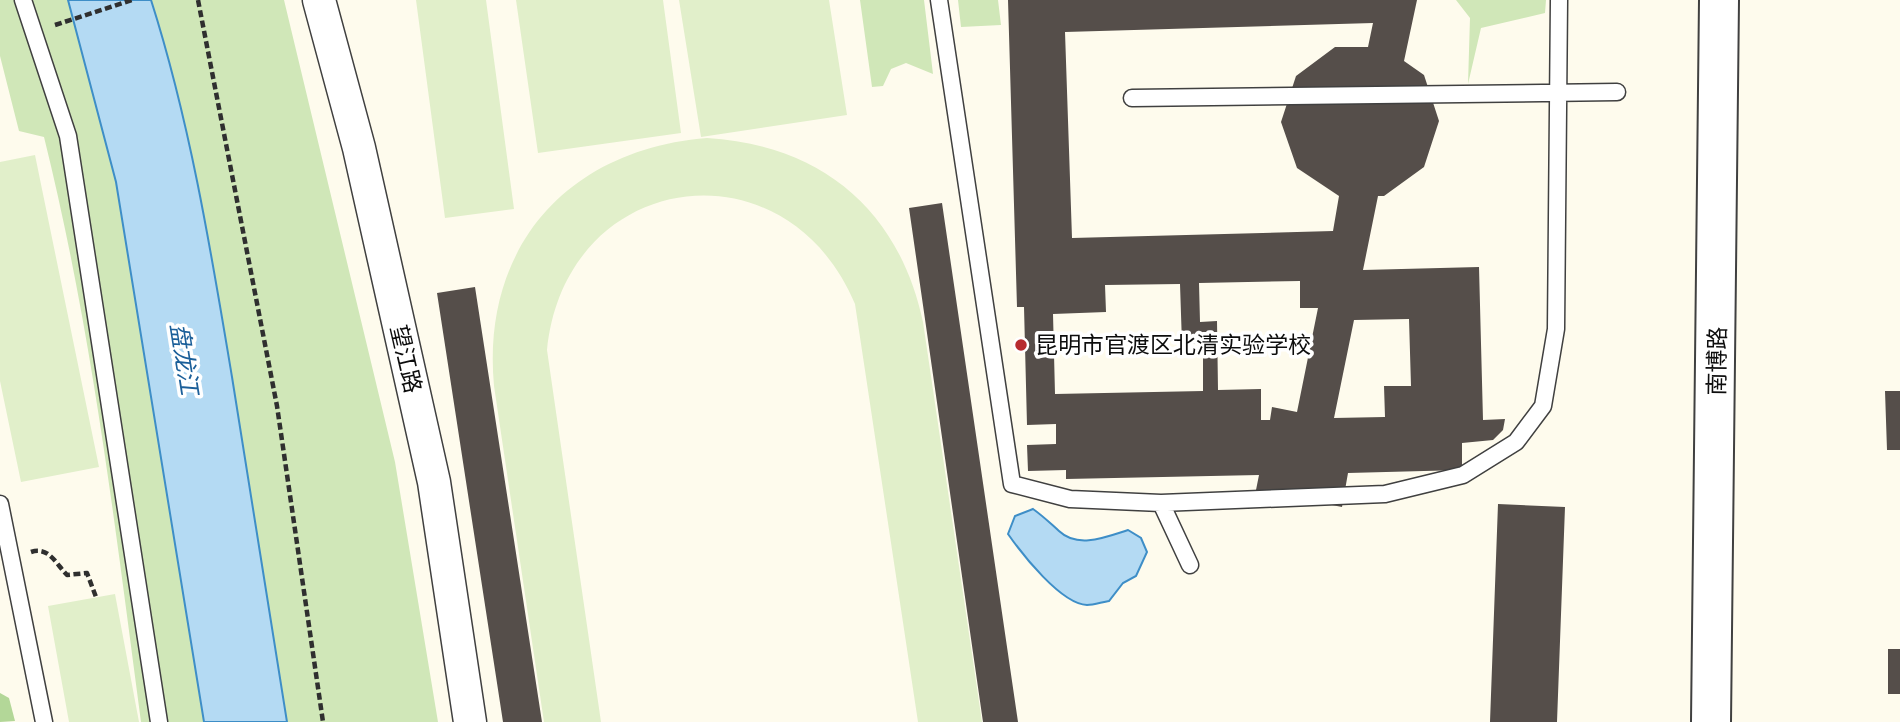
<svg xmlns="http://www.w3.org/2000/svg" width="1900" height="722" viewBox="0 0 1900 722" font-family="'Playfair Display','Noto Sans SC',serif">
  <rect width="100%" height="100%" fill="#fefbed"/>
  <path fill="#d0e7b8" d="M0 0H284L395 462 438 722H141C115 526 92 330 44 137L19 131 0 56Z
    M860 0H924L933 74 906 63 891 69 883 86 872 87Z
    M958 0H998L1001 25 961 27Z
    M1456 0H1546L1545 13 1481 28 1468 84 1470 18Z"/>
  <path fill="#b3d798" d="M0 693 9 698 15 721 0 722Z"/>
  <path fill="#e1efca" d="M416 0H486L514 209 445 218Z
    M516 0H663L681 133 538 153Z
    M679 0H829L847 115 701 137Z
    M707 138C822 145 899 210 923 322L982 722H918L855 304C785 138 565 170 547 350L601 722H544L494 386C481 246 569 149 707 138Z
    M35 155 99 467 21 482 0 381V162Z
    M115 594 139 722H69L48 606Z"/>
  <path fill="#b4daf3" stroke="#3e8ec7" stroke-width="2" d="M68 0H151C190 122 211 251 232 377 250 492 269 607 287 722H204L116 182Z
    M1033 509C1043 516 1050 523 1059 531 1078 549 1106 537 1128 530L1141 538 1147 552 1136 576 1123 583 1109 601C1102 602 1094 605 1087 605 1061 604 1022 554 1008 534L1015 516Z"/>
  <path fill="#554e4a" fill-rule="evenodd" d="M1008 0H1417L1404 61 1424 75 1439 121 1424 167 1384 196H1378L1363 270 1479 267 1483 420 1505 419 1503 430 1493 440 1462 443V470L1348 473 1342 507 1256 490 1259 475 1066 479V470L1028 471 1027 445 1056 444V424L1027 425 1024 307H1017ZM1373 23 1368 47H1335L1296 76 1281 122 1297 168 1339 196 1333 231 1072 238 1065 32ZM1300 281V308H1318L1297 412 1272 407 1270 420H1261V389L1218 390 1217 321 1200 322 1199 283ZM1180 284 1182 344H1203V391L1055 394 1053 314 1106 312 1105 285ZM1409 319 1411 386H1384L1385 417 1334 418 1354 320Z
    M942 203 1018 722H983L909 208Z
    M475 287 542 722H503L437 293Z
    M1885 391H1900V450H1887Z
    M1498 504 1565 507 1557 722H1490Z
    M1888 649H1900V694H1888Z"/>
  <g fill="none" stroke-linecap="round" stroke-linejoin="round">
    <defs>
      <path id="service" d="M23 0 68 136 159 722
        M939 0 1012 484 1070 499 1161 503 1190 565
        M1132 98 1617 92
        M1161 503 1385 494 1463 475 1516 442 1543 406 1556 329 1559 0
        M0 504 44 722"/>
      <path id="minor" d="M319 0 359 148 434 482 470 722"/>
      <path id="tertiary" d="M1711 722 1719 0"/>
    </defs>
    <use href="#service" stroke="#404040" stroke-width="19"/>
    <use href="#minor" stroke="#404040" stroke-width="35"/>
    <use href="#tertiary" stroke="#404040" stroke-width="42"/>
    <path stroke="#2f2f2f" stroke-width="4.5" stroke-dasharray="7 3.5" stroke-linecap="butt" d="M198 0 277 406 323 722
      M55 25 132 0
      M31 552C49 546 56 564 67 575L87 573 96 597"/>
    <use href="#service" stroke="#fff" stroke-width="16"/>
    <use href="#minor" stroke="#fff" stroke-width="32"/>
    <use href="#tertiary" stroke="#fff" stroke-width="38"/>
  </g>
  <circle fill="#b72b2e" stroke="#fff" stroke-width="2.5" cx="1021" cy="345" r="7"/>
  <g text-anchor="middle" stroke-width="7" stroke-linejoin="round" paint-order="stroke">
    <g font-size="23" fill="#0d0d0d" stroke="#fff" text-anchor="start">
      <text x="1035" y="353">昆明市官渡区北清实验学校</text>
    </g>
    <g font-size="23" fill="#0d0d0d" stroke="#fff">
      <text transform="translate(406 359) rotate(77)" y="8">望江路</text>
      <text transform="translate(1717 361) rotate(-89)" y="8">南博路</text>
    </g>
    <g font-size="24" font-style="italic" fill="#1b5f99" stroke="#fff">
      <text transform="translate(184 359) rotate(81)" y="8">盘龙江</text>
    </g>
  </g>
</svg>
